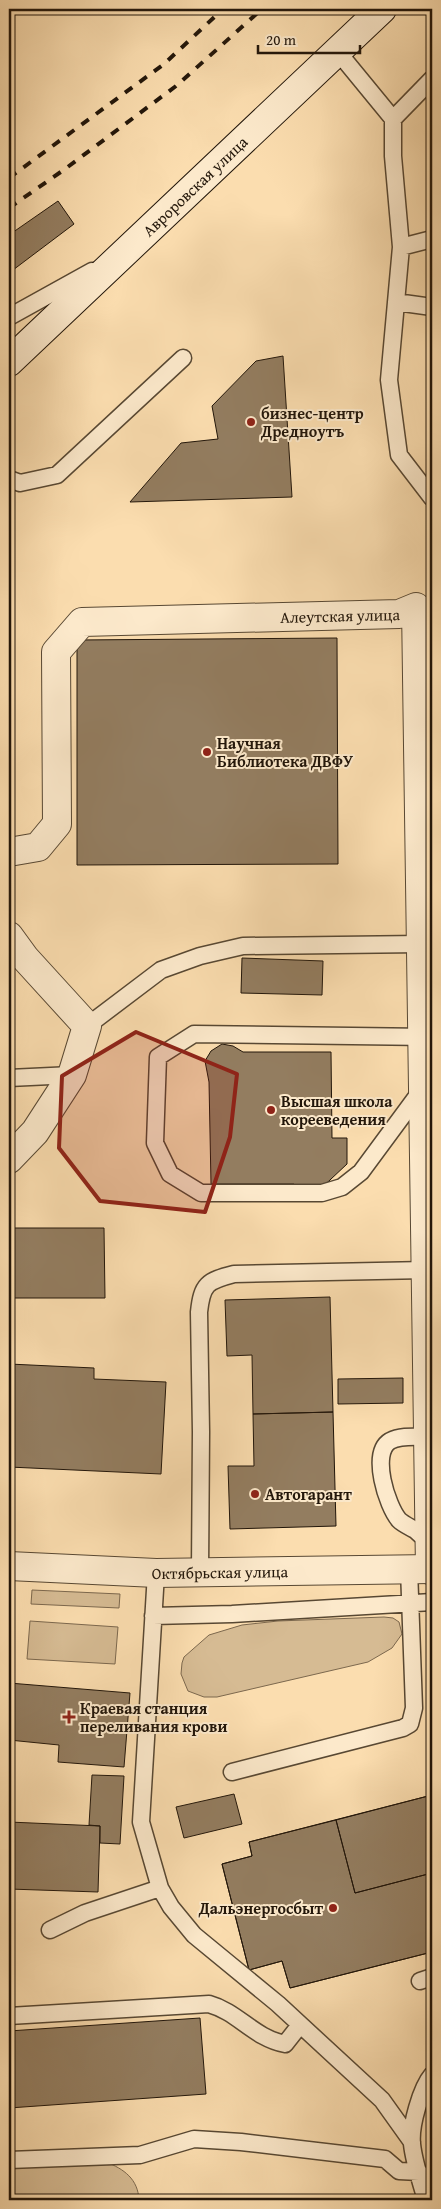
<svg xmlns="http://www.w3.org/2000/svg" width="441" height="2209" viewBox="0 0 441 2209" font-family="'Gentium Book Plus',serif">
  <rect width="100%" height="100%" fill="#fbddaf"/>
  <filter id="stains"><feTurbulence type="fractalNoise" baseFrequency=".004" numOctaves="4"/><feColorMatrix values="0 0 0 0 .2 0 0 0 0 .09 0 0 0 0 .02 0 0 0 .5 -.17"/></filter>
  <radialGradient id="worn" r=".72"><stop offset=".6" stop-color="#630" stop-opacity="0"/><stop offset="1" stop-color="#630" stop-opacity=".3"/></radialGradient>
  <path fill="#d6bb93" stroke="#7c684e" d="M32 1590 120 1594 119 1608 31 1604Z
    M384 1617 393 1618 399 1622 402 1634 392 1648 368 1662 217 1697H204L188 1691 181 1674 182 1663 184 1657 209 1635 242 1625 278 1621Z
    M30 1621 118 1627 115 1664 27 1659Z
    M9 2161 106 2162C124 2169 138 2179 139 2200H9Z"/>
  <path fill="#937d60" stroke="#22160a" d="M58 201 74 224 9 273V235Z
    M283 356 292 497 130 502 181 443 218 439 212 406 256 361Z
    M337 638 338 864 77 865V640Z
    M242 958 323 961 322 995 241 993Z
    M222 1044 233 1046 243 1052H331L332 1138H347V1164L314 1195 295 1196 294 1184H211L209 1082 205 1061 211 1051Z
    M12 1228H104L105 1298H12Z
    M330 1297 333 1412 253 1414 252 1355 227 1356 225 1300Z
    M9 1364 94 1368V1379L166 1382 161 1474 9 1467Z
    M403 1378V1403L338 1404V1379Z
    M333 1412 336 1526 230 1529 228 1466H254L253 1414Z
    M9 1683 130 1693 124 1767 58 1762 59 1745 9 1740Z
    M92 1775 124 1776 120 1844 100 1843V1826L89 1825Z
    M234 1794 242 1824 184 1838 176 1807Z
    M432 1795V1952L290 1988 282 1961 249 1970 222 1864 252 1856 249 1842Z
    M432 1795V1873L355 1893 336 1820Z
    M336 1820 355 1893 432 1873V1952L290 1988 282 1961 249 1970 222 1864 252 1856 249 1842Z
    M9 1822 100 1826 98 1892 9 1889Z
    M200 2018 206 2094 9 2108V2031Z"/>
  <g fill="none" stroke-linecap="round" stroke-linejoin="round">
    <defs>
      <path id="lane" d="M338 52 393 119
        M432 79 393 119V156L401 247 389 380 399 455 432 498
        M401 247 432 239
        M396 302 432 307
        M9 317 92 271
        M9 479 20 483 57 475 183 358
        M87 1026 161 970 200 956 243 946 421 944
        M9 1078 72 1075
        M423 1088 361 1172 342 1187 322 1193H201L170 1174 155 1143 158 1057 194 1034 430 1037
        M428 1437C416 1437 401 1435 390 1441 370 1453 387 1506 399 1520 403 1524 410 1527 415 1530 420 1534 425 1539 430 1543
        M200 1572 201 1432 199 1312C202 1284 207 1281 234 1274L426 1270
        M156 1573 141 1822 160 1888 171 1907 194 1935 278 2004 382 2100 412 2142
        M153 1616 232 1614 432 1602
        M232 1772 403 1728 410 1724 414 1708 409 1569
        M50 1930 85 1913 160 1888
        M420 1981 432 1977
        M9 2016 209 2004C238 2012 254 2038 285 2044L300 2025
        M9 2160 140 2155 194 2139 241 2142 385 2159 399 2171 419 2172
        M426 2200C421 2182 414 2163 412 2144 410 2126 421 2088 432 2075"/>
      <g id="street">
        <path id="s1" d="M9 852 38 847 57 824 56 652 82 622 399 614 416 607 430 1570"/>
        <path d="M9 936 25 958 87 1026 72 1075 35 1132 9 1159"/>
        <path id="s2" d="M9 1566 156 1573 432 1569"/>
      </g>
      <g id="secondary">
        <path id="s3" d="M9 362 382 9"/>
      </g>
    </defs>
    <use href="#lane" stroke="#584833" stroke-width="19"/>
    <use href="#street" stroke="#584833" stroke-width="30"/>
    <use href="#secondary" stroke="#22160a" stroke-width="30"/>
    <use href="#lane" stroke="#fce9cb" stroke-width="16"/>
    <use href="#street" stroke="#fce9cb" stroke-width="28"/>
    <use href="#secondary" stroke="#fce9cb" stroke-width="28"/>
    <path stroke="#22160a" stroke-width="4" stroke-dasharray="9 9" stroke-linecap="butt" d="M9 178 164 64 223 9
      M9 208 65 169 176 86 262 9"/>
  </g>
  <path fill="#8f2418" fill-opacity="0.2" stroke="#8f2418" stroke-width="4" stroke-linejoin="round" d="M136 1032 237 1074 230 1137 205 1212 100 1201 59 1148 62 1076Z"/>
  <g fill="#8f2418" stroke="#fce9cb" stroke-width="2">
    <circle cx="251" cy="422" r="5"/>
    <circle cx="207" cy="752" r="5"/>
    <circle cx="271" cy="1110" r="5"/>
    <circle cx="255" cy="1494" r="5"/>
    <path d="M66.5 1709.5h5v5h5v5h-5v5h-5v-5h-5v-5h5z"/>
    <circle cx="333" cy="1908" r="5"/>
  </g>
  <g text-anchor="middle" stroke-width="4" stroke-linejoin="round" paint-order="stroke">
    <g font-size="16" fill="#22160a" stroke="#fce9cb">
      <text dy="6" stroke="none"><textPath href="#s3" startOffset="256">Авроровская улица</textPath></text>
      <text dy="6" stroke="none"><textPath href="#s1" startOffset="529">Алеутская улица</textPath></text>
      <text dy="6" stroke="none"><textPath href="#s2" startOffset="211">Октябрьская улица</textPath></text>
    </g>
    <g font-size="16" font-weight="bold" fill="#22160a" stroke="#fce9cb" text-anchor="start">
      <text x="261" y="419">бизнес-центр<tspan x="261" dy="18">Дредноутъ</tspan></text>
      <text x="217" y="749">Научная<tspan x="217" dy="18">Библиотека ДВФУ</tspan></text>
      <text x="281" y="1107">Высшая школа<tspan x="281" dy="18">корееведения</tspan></text>
      <text x="265" y="1500">Автогарант</text>
      <text x="80" y="1714">Краевая станция<tspan x="80" dy="18">переливания крови</tspan></text>
      <text x="323" y="1914" text-anchor="end">Дальэнергосбыт</text>
    </g>
  </g>
  <rect width="441" height="2209" fill="none" stroke="#fbddaf" stroke-width="30"/>
  <rect x="10" y="10" width="421" height="2189" fill="none" stroke="#22160a" stroke-width="2.5"/>
  <rect x="15" y="15" width="411" height="2179" fill="none" stroke="#22160a"/>
  <path d="M258 45v8h102v-8" fill="none" stroke="#22160a" stroke-width="2.5"/>
  <text x="266" y="45" font-size="15" fill="#22160a" stroke="#fce9cb" stroke-width="4" paint-order="stroke">20 m</text>
  <rect width="100%" height="100%" filter="url(#stains)"/>
  <rect width="100%" height="100%" fill="url(#worn)"/>
</svg>
